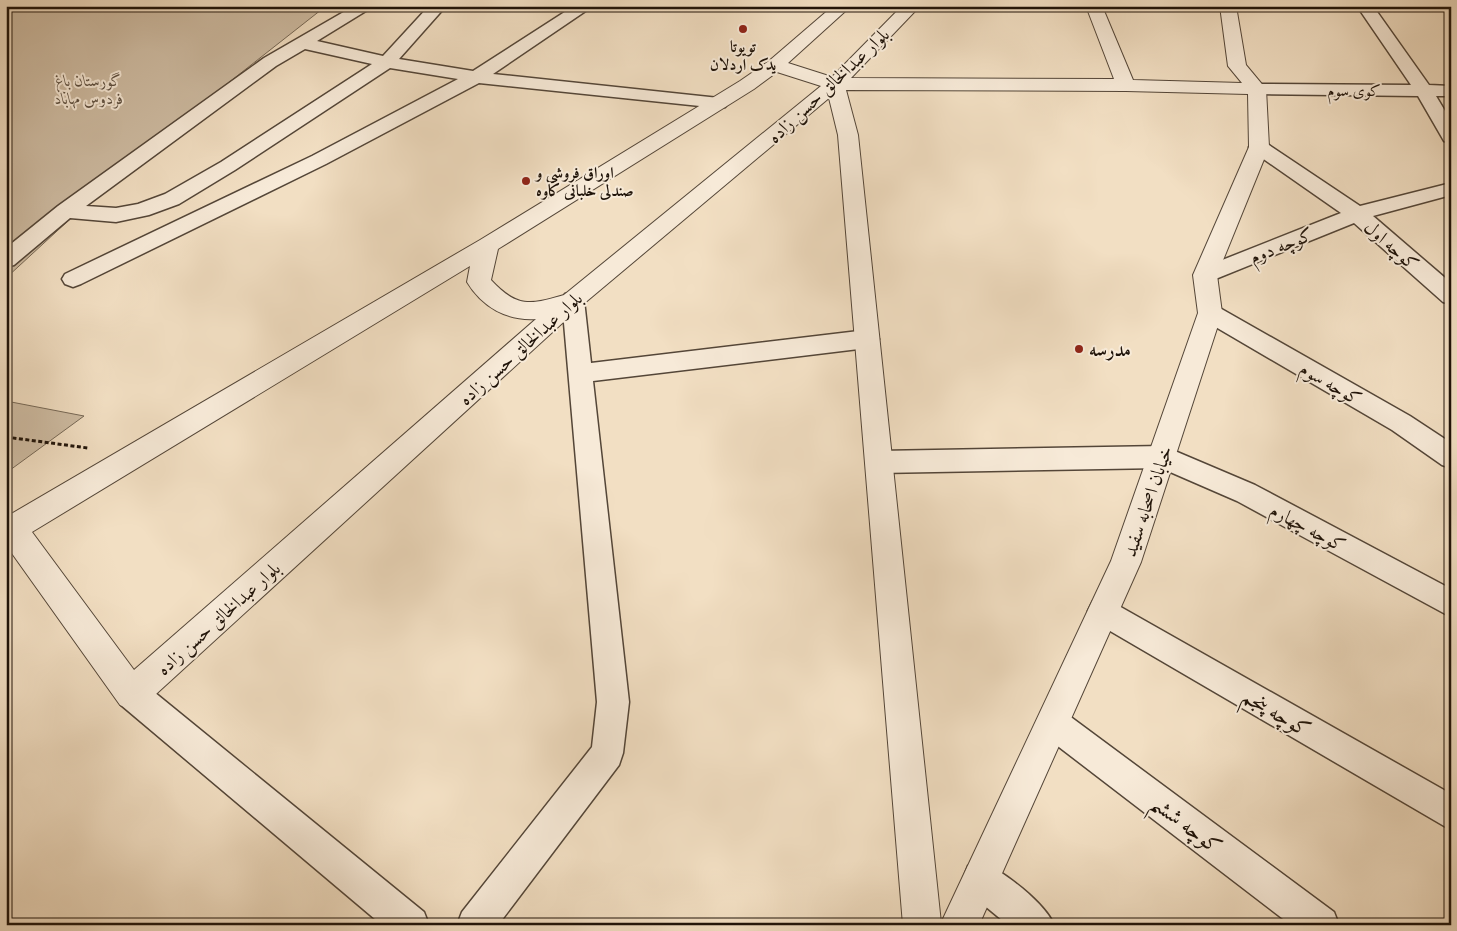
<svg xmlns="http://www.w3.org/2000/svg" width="1457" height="931" viewBox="0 0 1457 931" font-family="'Sorts Mill Goudy',Amiri,serif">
  <rect width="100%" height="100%" fill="#f2dfc3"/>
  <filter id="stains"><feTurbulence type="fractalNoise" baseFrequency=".004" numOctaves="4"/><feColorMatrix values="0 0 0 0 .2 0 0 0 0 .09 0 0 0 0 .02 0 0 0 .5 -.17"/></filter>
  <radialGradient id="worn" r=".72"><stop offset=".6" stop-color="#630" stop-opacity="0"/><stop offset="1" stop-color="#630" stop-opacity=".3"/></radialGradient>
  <path fill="#cebca3" stroke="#766856" d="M6 6H326L157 139 6 278Z
    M6 401 84 416 6 473Z"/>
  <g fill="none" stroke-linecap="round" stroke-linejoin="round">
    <defs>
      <path id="minor" d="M354 6H374L317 41 383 56 429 6H446L399 59 473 71 574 6H593L493 74 719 98 725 99 728 103 725 107 719 108 479 83 326 164 81 284 73 287 65 284 62 279 65 274 312 156 458 79 390 68 235 170 179 204 149 215 116 222 70 218 14 265 6 267V248L58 206 264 58ZM305 49 372 64 221 162 165 194 138 204 116 208 86 206 276 66Z
        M1357 6H1373L1429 85 1451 86V96H1436L1451 121V143L1444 141 1418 96 1257 94 1251 93 1248 89 1251 85 1257 84 1411 85Z
        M1259 141 1266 143 1360 206 1451 183V195L1373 216 1451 283V304L1443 302 1354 223 1213 280 1205 283 1197 280 1194 275 1197 270 1341 213 1252 151 1249 147 1252 143Z
        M573 292 581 294 584 300 591 363 867 330 875 333 879 339 875 345 867 348 593 381 629 702 623 753 619 765 498 925H457L462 912 592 747 597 702 562 300 565 294Z
        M1210 305 1218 307 1410 416 1451 443V468L1442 465 1392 430 1202 319 1199 313 1202 307Z
        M1163 446 1255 485 1451 589V617L1237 501 1161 468 879 473 870 470 866 462 870 454 879 451Z
        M1103 597 1451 794V830L1093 621 1088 611 1093 601Z
        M132 678 143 683 424 912 429 925H382L121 705 116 694 121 683Z
        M1053 707 1064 712 1334 912 1339 925H1291L1042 734 1037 723 1042 712Z
        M981 861C1003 871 1045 903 1054 925H1008L968 892 963 879 968 866Z"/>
      <path id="tertiary" d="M833 6H851L788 63 832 77 902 6H920L851 78 1114 79 1086 6H1102L1133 80 1242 83 1228 66 1220 6H1236L1246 65 1266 89 1269 147 1217 275 1222 313 1141 562 979 925H903L838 135 829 98 581 306 144 705 132 710 120 705 6 545V517L480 240 740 81 769 61ZM777 72 821 86 564 295C530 305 517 308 491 280L498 249 754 89ZM846 90 1126 91 1248 94 1249 147 1193 275 1198 313 1111 561 941 923 858 135ZM470 266 467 282C482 307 507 321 536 319L134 670 32 532Z"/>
    </defs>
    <use href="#minor" stroke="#544638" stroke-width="3"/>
    <use href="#tertiary" stroke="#544638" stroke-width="2"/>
    <path stroke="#1f1309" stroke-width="3" stroke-dasharray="4 2.5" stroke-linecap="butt" d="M6 437 88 448"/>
    <use href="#minor" fill="#f7ead8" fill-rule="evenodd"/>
    <use href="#tertiary" fill="#f7ead8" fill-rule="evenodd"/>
  </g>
  <g fill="#8f2418" stroke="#f7ead8" stroke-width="2">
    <circle cx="743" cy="29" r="5"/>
    <circle cx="526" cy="181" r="5"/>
    <circle cx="1079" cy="349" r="5"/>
  </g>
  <g text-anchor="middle" stroke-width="4" stroke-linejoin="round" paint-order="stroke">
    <g font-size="16" font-weight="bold" fill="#1f1309" stroke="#f7ead8">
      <text x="743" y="52">تویوتا<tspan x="743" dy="18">یدک اردلان</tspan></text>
      <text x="536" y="178" text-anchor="start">اوراق فروشی و<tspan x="536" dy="18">صندلی خلبانی کاوه</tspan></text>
    </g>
    <g font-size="16" font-style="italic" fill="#5c4e3f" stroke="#f7ead8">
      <text x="89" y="86">گورستان باغ<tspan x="89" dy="18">فردوس مهاباد</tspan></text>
    </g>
    <g font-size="16" fill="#1f1309" stroke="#f7ead8">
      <text x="1354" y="96">کوی سوم</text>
    </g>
    <g font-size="19" fill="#1f1309" stroke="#f7ead8">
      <text transform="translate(828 85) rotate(-43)" y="7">بلوار عبدالخالق حسن زاده</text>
      <text transform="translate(1281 245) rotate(-22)" y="7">کوچه دوم</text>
      <text transform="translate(1392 245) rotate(41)" y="7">کوچه اول</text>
      <text transform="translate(520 348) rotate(-42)" y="7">بلوار عبدالخالق حسن زاده</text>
      <text transform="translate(1331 383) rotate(30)" y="7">کوچه سوم</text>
      <text transform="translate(1147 501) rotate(-71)" y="7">خیابان اصحابه سفید</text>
      <text transform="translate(1308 527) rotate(28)" y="7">کوچه چهارم</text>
      <text transform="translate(218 618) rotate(-42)" y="7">بلوار عبدالخالق حسن زاده</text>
    </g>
    <g font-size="19" font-weight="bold" fill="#1f1309" stroke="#f7ead8" text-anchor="start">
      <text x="1089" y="356">مدرسه</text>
    </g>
    <g font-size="22" fill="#1f1309" stroke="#f7ead8">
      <text transform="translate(1277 712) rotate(30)" y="8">کوچه پنجم</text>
      <text transform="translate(1187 824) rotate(37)" y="8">کوچه ششم</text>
    </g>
  </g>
  <rect width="1457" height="931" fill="none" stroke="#f2dfc3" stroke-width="25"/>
  <rect x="8" y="8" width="1442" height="916" fill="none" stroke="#1f1309" stroke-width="2.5"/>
  <rect x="12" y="12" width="1432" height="906" fill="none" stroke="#1f1309"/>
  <rect width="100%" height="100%" filter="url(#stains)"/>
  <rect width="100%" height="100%" fill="url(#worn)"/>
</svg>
